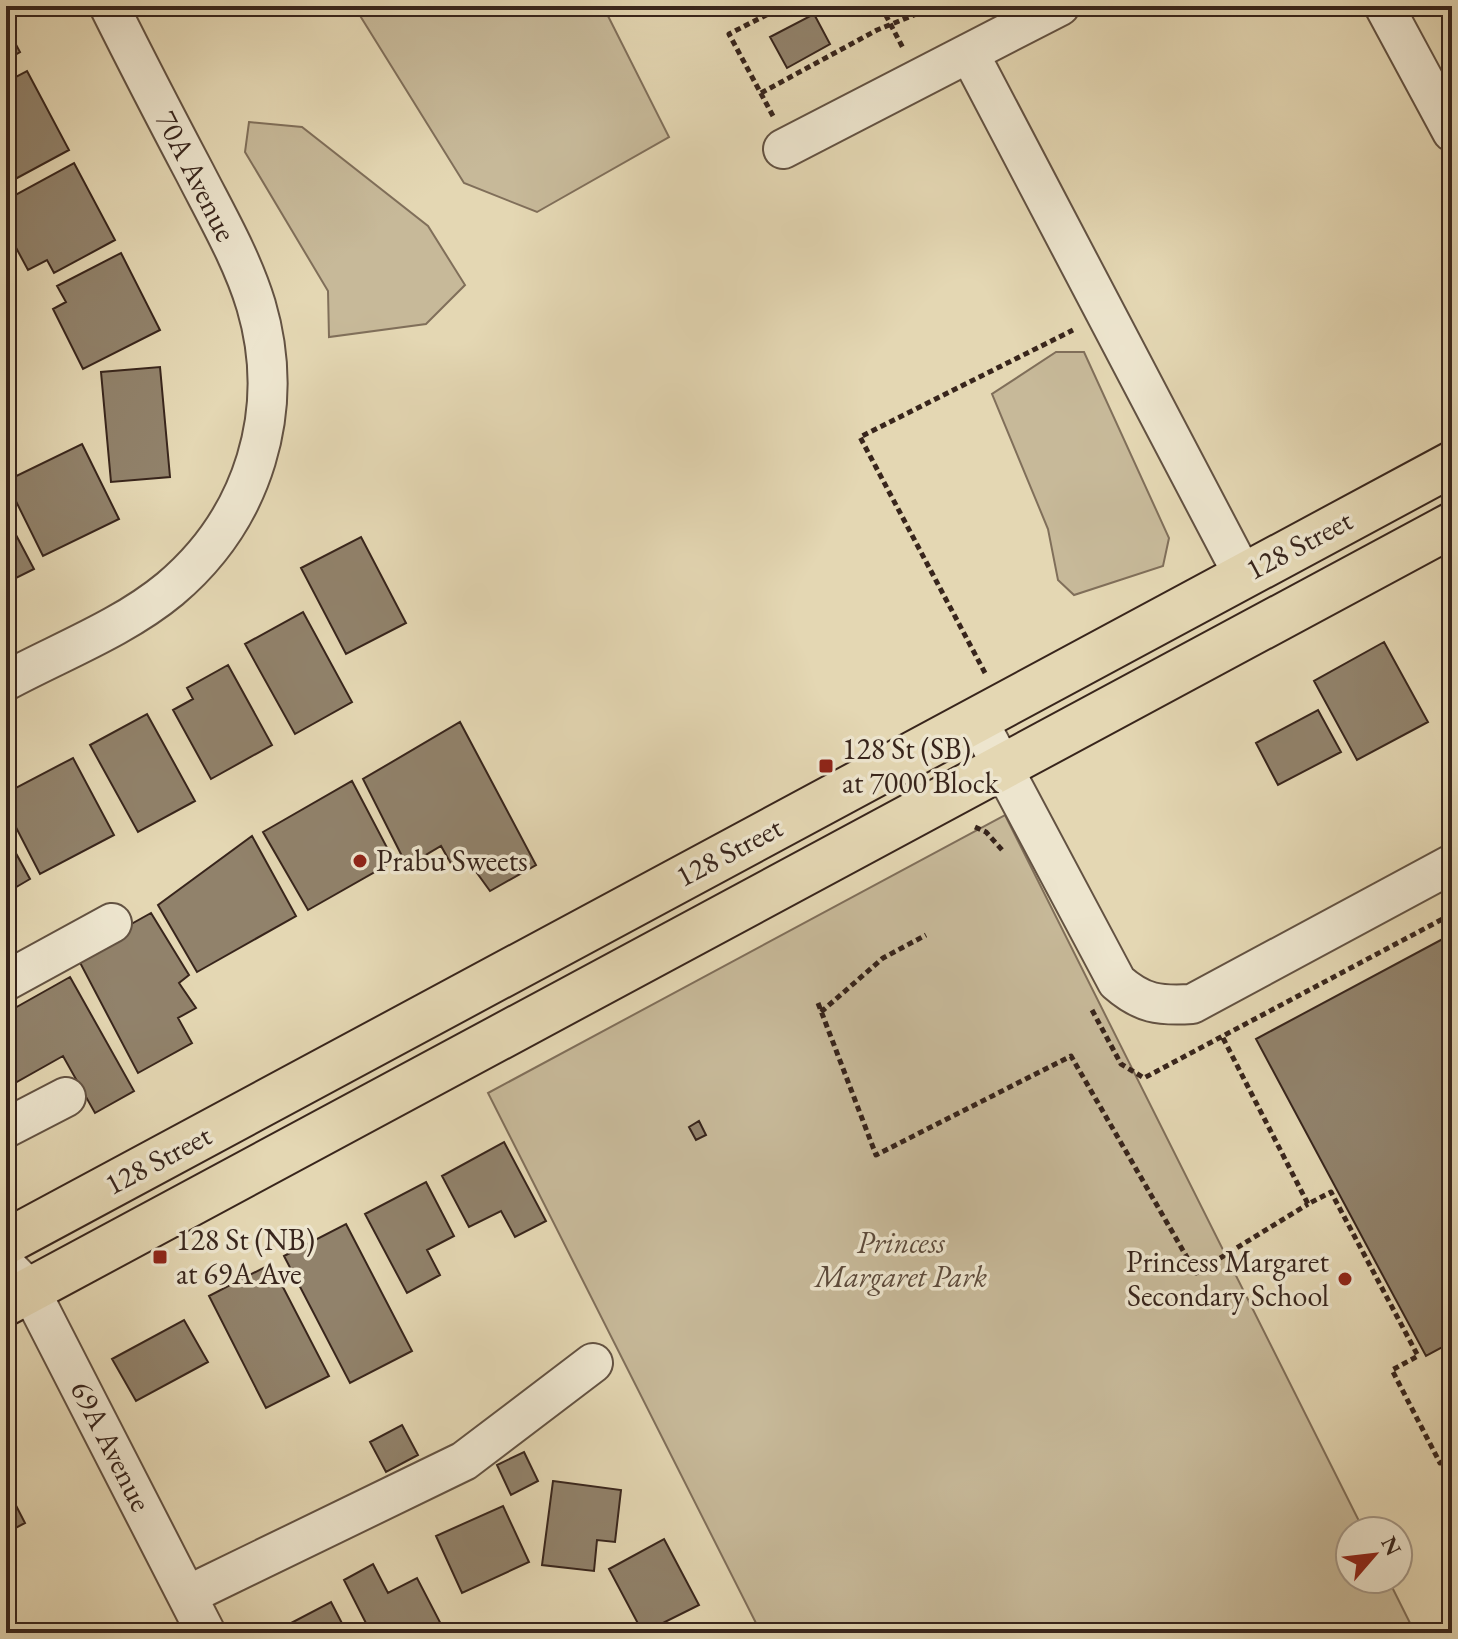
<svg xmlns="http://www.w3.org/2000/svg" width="1458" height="1639" viewBox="0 0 1458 1639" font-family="'EB Garamond',serif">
  <rect width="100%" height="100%" fill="#e4d7b3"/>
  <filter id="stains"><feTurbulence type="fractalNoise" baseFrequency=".0025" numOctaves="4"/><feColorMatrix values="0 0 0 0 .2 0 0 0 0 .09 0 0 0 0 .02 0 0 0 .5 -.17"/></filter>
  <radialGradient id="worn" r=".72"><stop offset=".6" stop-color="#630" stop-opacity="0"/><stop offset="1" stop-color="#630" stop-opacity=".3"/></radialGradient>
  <path fill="#c7b999" stroke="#806f5a" stroke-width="2" d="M354 6H603L669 137 537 212 464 183Z
    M249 122 302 127 428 226 465 285 426 324 329 337 328 291 245 152Z
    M1056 352H1084L1169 538 1163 566 1074 595 1058 580 1048 529 992 394Z
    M1005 815 1364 1531H1350V1579H1388L1415 1633H761L488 1093Z"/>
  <path fill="#91826b" stroke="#38251c" stroke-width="2" d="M814 14 830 44 787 68 770 37Z
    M6 26 20 52 6 60Z
    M27 71 69 150 6 184V82Z
    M74 163 115 240 54 273 47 260 28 270 6 229V200Z
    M121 253 160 330 83 369 53 309 66 302 57 286Z
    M160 367 170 477 111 482 101 372Z
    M82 444 119 519 43 556 6 481Z
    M6 516 34 569 6 583Z
    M361 537 406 623 346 654 301 568Z
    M303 612 352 702 295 734 245 644Z
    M1384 642 1428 722 1357 760 1314 681Z
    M228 665 272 745 211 779 173 710 193 699 187 688Z
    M1318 710 1341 752 1278 785 1256 743Z
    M147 714 195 801 138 832 90 745Z
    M460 722 536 865 490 891 469 862 454 869 441 846 407 866 363 779Z
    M73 758 114 835 40 874 6 808V793Z
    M352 781 394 861 308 910 263 832Z
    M6 835 30 879 6 893Z
    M252 836 296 916 197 972 158 905Z
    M151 913 189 975 179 983 196 1008 178 1018 192 1043 138 1073 76 955Z
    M1452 934V1342L1426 1356 1256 1039Z
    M70 977 134 1091 95 1113 63 1056 6 1088V1013Z
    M699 1121 706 1135 696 1140 689 1127Z
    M504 1142 546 1221 515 1237 501 1211 469 1227 442 1176Z
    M426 1182 454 1236 427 1250 440 1275 407 1293 365 1214Z
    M346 1224 412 1351 350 1383 284 1256Z
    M271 1264 329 1376 266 1408 209 1296Z
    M184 1320 208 1362 136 1401 112 1359Z
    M402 1425 418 1455 386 1472 370 1442Z
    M524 1452 538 1481 511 1495 497 1465Z
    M553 1481 621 1490 615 1542 597 1540 594 1571 542 1565Z
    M6 1486 25 1523 6 1533Z
    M503 1506 529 1562 462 1593 436 1536Z
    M664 1539 699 1605 643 1633 609 1569Z
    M373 1564 388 1593 417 1578 444 1630 371 1633 344 1580Z
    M331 1602 347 1633H272Z"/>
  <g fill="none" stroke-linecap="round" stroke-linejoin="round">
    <defs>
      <path id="minor" d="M1384 6 1452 132
        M969 53 1243 575
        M783 149 1060 6
        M6 681C60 652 123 628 170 589 254 518 287 410 256 305 242 259 217 216 195 173 166 118 137 62 109 6
        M977 719 1117 982C1142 1004 1159 1006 1192 1004L1452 864
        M6 981 112 923
        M6 1128 66 1097
        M6 1266 30 1290 206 1633
        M188 1595 464 1461 593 1363"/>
      <path id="major" d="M6 1242 1452 464
        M6 1303 1452 525"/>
    </defs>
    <use href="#minor" stroke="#635242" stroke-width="42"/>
    <use href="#major" stroke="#38251c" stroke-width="48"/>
    <path stroke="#38251c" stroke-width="5" stroke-dasharray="6 4" stroke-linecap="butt" d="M881 6 904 50
      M761 93 877 30 936 6
      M773 116 729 34 784 6
      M985 673 860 437 1073 330
      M975 827 986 832 1003 851
      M818 1003 876 1155 1071 1056 1196 1273 1308 1204
      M1092 1010 1121 1064 1144 1078 1452 914
      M821 1012 883 958 926 935
      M1223 1038 1308 1204 1331 1192 1418 1356 1392 1370 1440 1463 1452 1456"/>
    <use href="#minor" stroke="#ede5ce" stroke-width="38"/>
    <use href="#major" stroke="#e4d7b3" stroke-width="44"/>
  </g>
  <g fill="#8f2418" stroke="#ede5ce" stroke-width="3">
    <rect x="818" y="758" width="16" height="16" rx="4"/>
    <circle cx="360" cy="861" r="8"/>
    <rect x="152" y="1249" width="16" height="16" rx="4"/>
    <circle cx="1345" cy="1279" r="8"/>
  </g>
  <g text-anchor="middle" stroke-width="7" stroke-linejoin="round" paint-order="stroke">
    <g font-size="30" fill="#38251c" stroke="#ede5ce">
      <text transform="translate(196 176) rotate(63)" y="10">70A Avenue</text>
      <text transform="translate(1299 545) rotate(-28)" y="10">128 Street</text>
      <text transform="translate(729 852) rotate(-28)" y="10">128 Street</text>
      <text transform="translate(158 1160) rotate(-28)" y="10">128 Street</text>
      <text transform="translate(111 1446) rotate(63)" y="10">69A Avenue</text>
    </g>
    <g font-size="30" fill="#38251c" stroke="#ede5ce" text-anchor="start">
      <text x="842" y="759">128 St (SB)<tspan x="842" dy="34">at 7000 Block</tspan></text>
      <text x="376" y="871">Prabu Sweets</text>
      <text x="176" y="1250">128 St (NB)<tspan x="176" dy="34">at 69A Ave</tspan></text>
      <text x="1329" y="1272" text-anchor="end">Princess Margaret<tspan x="1329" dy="34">Secondary School</tspan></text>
    </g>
    <g font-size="30" font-style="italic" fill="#5c4a3b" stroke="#ede5ce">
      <text x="901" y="1253">Princess<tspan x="901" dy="34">Margaret Park</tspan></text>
    </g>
  </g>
  <rect width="1458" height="1639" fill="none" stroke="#e4d7b3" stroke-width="32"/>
  <rect x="8" y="8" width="1442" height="1623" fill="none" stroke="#38251c" stroke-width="4"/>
  <rect x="16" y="16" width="1426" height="1607" fill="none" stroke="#38251c" stroke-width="2"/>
  <g transform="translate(1374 1555) rotate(62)"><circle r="38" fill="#ede5ce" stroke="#a59887" stroke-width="2"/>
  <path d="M0-6L14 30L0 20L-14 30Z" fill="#8f2418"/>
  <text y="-12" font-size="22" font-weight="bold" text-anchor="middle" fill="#38251c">N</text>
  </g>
  <rect width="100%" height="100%" filter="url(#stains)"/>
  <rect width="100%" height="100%" fill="url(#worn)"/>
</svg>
